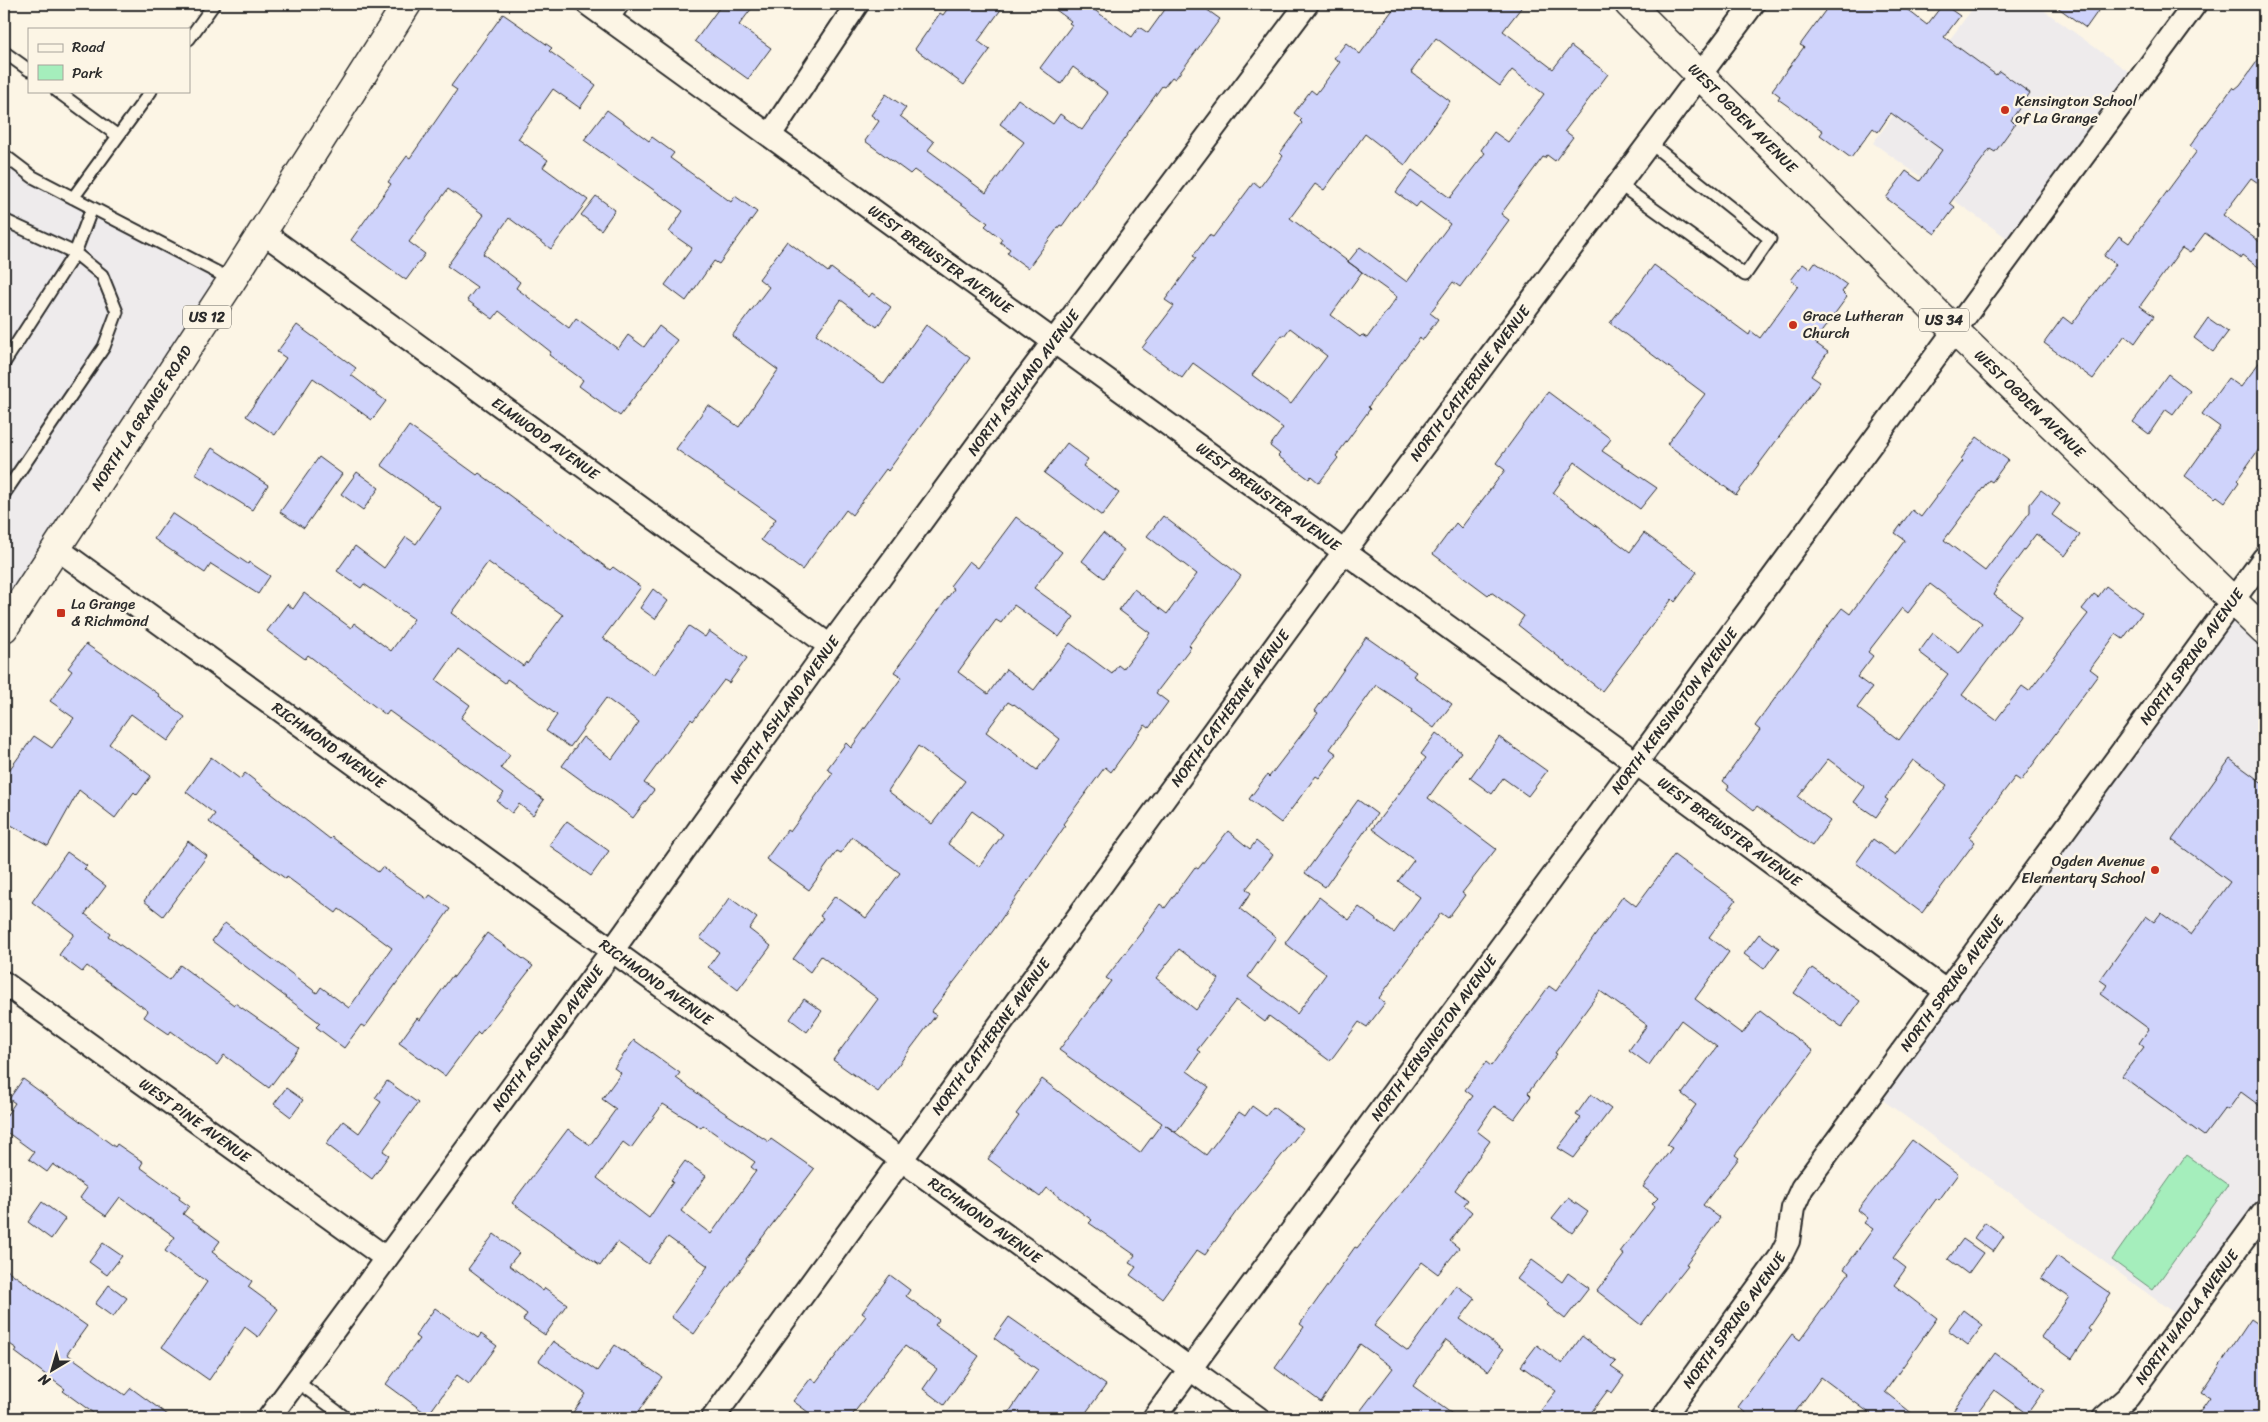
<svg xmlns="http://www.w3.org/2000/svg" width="2268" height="1422" viewBox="0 0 2268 1422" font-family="Sriracha,sans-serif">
  <rect width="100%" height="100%" fill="#fcf5e5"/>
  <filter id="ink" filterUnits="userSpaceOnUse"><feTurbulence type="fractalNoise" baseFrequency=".02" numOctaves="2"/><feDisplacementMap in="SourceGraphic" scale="10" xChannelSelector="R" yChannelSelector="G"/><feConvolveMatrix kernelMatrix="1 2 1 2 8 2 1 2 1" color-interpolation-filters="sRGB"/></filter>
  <g filter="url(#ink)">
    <path fill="#eeebec" d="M1976 4H2035L2136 77 2013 242 1873 143Z
      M4 161 226 281 4 619Z
      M2234 613 2264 642V1204L2181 1318 1880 1098Z"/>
    <path fill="#a5eebc" stroke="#688c74" d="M2186 1155 2228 1185 2153 1290 2112 1260Z"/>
    <path fill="#cfd3fb" stroke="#2b2b2b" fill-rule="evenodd" d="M722 4H755L739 25 771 48 748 79 695 41Z
      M951 4H1005L978 41 990 50 964 85 915 49 940 13 943 15Z
      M1048 4H1086L1132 37 1139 27 1148 33 1169 4H1199L1220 19 1179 74 1175 79 1172 77 1164 87 1162 86 1062 226 1060 225 1028 268 1007 253 1010 249 1000 242 1002 239 985 226 988 223 914 170 910 174 865 141 879 121 871 115 886 94 906 108 900 116 934 142 928 150 986 193 1024 142 1000 124 1018 99 1053 124 1060 114 1082 130 1108 93 1073 67 1061 84 1040 68 1072 25 1069 23 1071 21Z
      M1397 4H1524L1503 31 1553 69 1571 46 1608 74 1565 131 1573 137 1555 161 1547 155 1545 158 1543 157 1501 214 1509 220 1460 287 1453 282 1430 313 1438 319 1422 341 1420 338 1368 407 1370 409 1336 456 1338 458 1319 483 1311 476 1309 479 1278 456 1280 454 1270 446 1283 428 1193 363 1182 378 1142 348 1174 306 1165 300 1196 258 1193 256 1209 235 1213 237 1254 182 1260 187 1283 156 1280 153 1302 123 1300 121 1302 119 1294 113 1311 90 1316 94 1340 62 1334 58 1346 43 1360 54ZM1436 38 1500 86 1512 70 1544 94 1508 142 1494 132 1481 150 1485 153 1450 198 1412 170 1396 192 1416 207 1420 202 1450 224 1407 282 1360 247 1348 262 1397 297 1367 338 1362 335 1360 337 1331 315 1362 272 1290 218 1315 184 1324 190 1365 134 1405 165 1450 101 1411 72ZM1290 328 1327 356 1291 404 1252 375 1282 335 1284 336Z
      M1830 4H1900L1927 25 1943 4 1960 16 1944 37 1996 75 1999 71 2030 93 2011 120 2015 124 1995 152 1990 149 1950 203 1955 207 1935 234 1886 198 1906 171 1920 181 1942 150 1891 113 1878 132 1873 128 1851 158 1820 135 1823 131 1778 99 1780 96 1772 90 1804 47 1800 45Z
      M2053 4H2103L2086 28Z
      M503 14 552 48 549 51 596 85 580 108 553 89 518 139 548 160 543 167 588 200 551 249 509 218 483 254 520 282 516 288 569 328 576 318 618 349 628 335 644 347 659 326 677 340 620 416 579 386 583 380 549 355 551 352 499 311 493 319 467 300 477 287 447 266 484 215 448 189 409 242 425 254 406 280 351 240 391 184 388 182 407 156 410 158 457 90 451 86Z
      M2264 52V187L2251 178 2223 215 2264 245V271L2242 255 2240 258 2205 233 2190 253 2182 248 2140 306 2154 316 2135 343 2125 335 2093 379 2044 343 2063 317 2072 324 2116 264 2104 256 2119 236 2129 243 2197 151 2190 146 2233 87 2235 89 2240 85Z
      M607 110 649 141 652 137 674 153 670 158 731 202 735 196 757 212 719 264 714 261 686 301 665 285 692 248 669 232 683 211 584 140Z
      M596 196 615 210 601 230 581 215Z
      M787 241 828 272 831 268 869 297 872 293 891 307 877 327 841 300 816 334 884 384 926 325 970 358 888 471 886 469 852 515 846 510 802 570 761 540 776 519 676 449 708 405 739 427 778 370 732 336 769 287 759 279Z
      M1815 262 1847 285 1842 292 1847 297 1814 342 1828 352 1811 376 1820 382 1736 495 1667 444 1705 394 1610 323 1654 265 1749 335 1751 331 1760 338 1798 286 1791 280 1803 264 1810 269Z
      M2208 318 2228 332 2213 352 2194 338Z
      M297 325 356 368 351 375 386 401 372 420 313 378 275 435 246 416 286 358 277 352Z
      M2264 356V442L2237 480 2239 482 2225 502 2217 496 2215 498 2185 476 2220 427 2202 414 2228 378 2241 387Z
      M2168 374 2190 391 2173 414 2166 409 2149 434 2133 422Z
      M1548 392 1611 439 1602 451 1657 488 1640 509 1575 462 1553 493 1630 552 1644 533 1697 572 1675 602 1672 599 1602 691 1518 625 1524 616 1491 592 1488 595 1433 554 1456 523 1461 528 1505 470 1496 463Z
      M409 426 477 475 479 473 610 570 613 567 641 587 603 638 654 675 689 626 705 637 709 631 747 658 729 683 724 680 693 721 691 719 644 783 654 790 633 818 562 766 583 737 612 759 639 722 606 698 570 747 546 731 557 715 507 679 505 683 458 649 436 680 470 705 461 718 510 755 501 768 544 800 533 815 519 804 512 813 497 801 504 793 440 746 439 747 389 711 386 715 308 655 305 659 267 631 287 604 293 609 304 593 351 628 354 623 391 651 414 619 364 584 361 588 337 571 355 546 384 568 406 537 416 544 441 508 381 465ZM488 562 563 615 527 664 526 662 523 666 451 613Z
      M1977 437 2008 460 1992 482 1989 480 1944 540 1985 571 2030 512V504L2041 490 2060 504 2052 515 2080 535 2065 556 2036 534 1995 589 1997 590 1994 595 2022 615 1962 695 1996 720 2022 686 2029 691 2088 614 2082 609 2094 594 2098 597 2106 586 2142 613 2123 639 2116 634 2090 669 2098 675 2021 781 2015 777 1969 837 1975 842 1922 913 1856 863 1873 839 1895 855 1947 785 1913 760 1885 798 1888 800 1876 817 1854 802 1865 787 1828 759 1798 797 1830 821 1812 846 1757 806 1754 810 1727 789 1729 786 1723 781 1760 730 1755 726 1820 636 1842 608 1850 614 1905 540 1895 533 1912 510 1921 517 1963 461 1961 459ZM1930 584 1982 623 1959 653 1933 633 1919 652 1948 674 1899 740 1857 708 1872 688 1857 677 1873 656 1868 652 1902 608 1908 613Z
      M1067 443 1088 459 1083 466 1119 493 1102 516 1044 473Z
      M212 448 268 485 252 510 195 474Z
      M319 457 342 474 304 528 280 512Z
      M357 472 379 488 363 510 341 494Z
      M172 513 248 564 249 562 270 576 258 594 211 564 205 573 154 539Z
      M1163 516 1241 576 1189 645 1191 647 1156 693 1168 702 1149 728 1145 725 1111 772 1105 767 1063 824 1065 826 993 931 931 1012 936 1015 878 1092 833 1060 878 999 821 956 810 972 793 959 823 918 820 916 835 896 866 918 900 873 852 837 841 853 837 851 809 890 766 859 787 830 790 832 833 773 827 769 846 743 851 748 902 677 894 672 954 589 950 586 969 561 978 568 1016 517 1062 552 1034 588 1074 617 1059 637 1014 605 1001 623 996 620 958 672 988 694 1006 669 1034 690 1070 643 1112 674 1118 665 1123 669 1150 633 1119 610 1134 589 1167 614 1197 574 1147 536ZM1008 702 1013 705 1014 704 1060 739 1037 770 986 732ZM918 746 965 781 932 824 888 791ZM972 811 1003 834 979 867 948 844Z
      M1103 533 1124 550 1104 578 1082 561Z
      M653 589 668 601 655 619 640 608Z
      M1366 637 1416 672 1413 676 1452 704 1434 728 1412 712 1413 710 1376 685 1330 749 1337 754 1319 778 1316 776 1281 823 1249 799 1267 775 1269 777 1318 713 1315 711Z
      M86 644 160 695 159 697 185 717 168 741 131 714 109 744 151 776 137 795 134 792 115 818 79 790 48 846 4 821V777L34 736 52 748 74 718 50 701 72 671 68 668Z
      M1436 733 1461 752 1428 798 1496 849 1462 893 1465 895 1448 918 1441 913 1379 998 1385 1003 1367 1027 1359 1022 1330 1061 1269 1016 1265 1022 1236 1000 1197 1050 1200 1052 1187 1071 1209 1087 1176 1132 1165 1125 1206 1155 1239 1112 1245 1116 1252 1106 1266 1116 1273 1107 1303 1129 1236 1212 1205 1255 1197 1250 1162 1298 1130 1275 1136 1267 1129 1263 1135 1255 1089 1223 1092 1220 1047 1188 1040 1197 988 1159 1019 1116 1016 1114 1042 1079 1140 1153 1162 1123 1059 1050 1111 981 1106 978 1143 930 1142 929 1160 904 1165 908 1195 867 1198 869 1228 831 1250 849 1256 841 1273 855 1246 889 1251 893 1240 909 1276 937 1248 977 1297 1014 1326 974 1285 943 1319 897 1349 920 1359 907 1394 933 1420 897 1398 881 1414 860 1372 829 1426 758 1421 754ZM1179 949 1219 979 1196 1010 1156 978Z
      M1499 737 1547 771 1528 796 1503 778 1492 794 1470 778Z
      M211 757 240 779 245 773 330 839 332 837 378 872 382 867 427 899 430 895 450 909 365 1027 361 1025 344 1048 316 1027 320 1023 212 941 225 923 317 993 321 987 349 1008 392 948 339 909 336 913 287 877 286 879 209 822 215 814 186 792Z
      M2230 759 2264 784V1109L2241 1092 2228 1110 2225 1108 2204 1136 2122 1076 2144 1047 2139 1043 2149 1029 2101 994 2107 985 2100 980 2146 916 2154 922 2161 913 2191 935 2230 882 2172 840Z
      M1358 800 1377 814 1325 887 1305 873Z
      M567 821 609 851 591 876 549 845Z
      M188 841 207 856 163 916 144 901Z
      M67 852 87 866 84 869 106 886 85 914 110 933 108 936 169 980 180 965 234 1005 235 1003 299 1048 269 1088 224 1055 217 1065 171 1031 169 1034 144 1017 148 1011 87 966 82 972 59 955 74 934 32 902Z
      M1674 855 1736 900 1709 937 1729 952 1695 999 1742 1034 1760 1011 1813 1051 1735 1155 1739 1158 1703 1205 1720 1218 1686 1264 1688 1265 1641 1325 1597 1291 1624 1255 1620 1252 1655 1206 1652 1204 1658 1198 1643 1187 1672 1148 1667 1145 1696 1105 1682 1094 1717 1047 1681 1020 1649 1065 1629 1050 1647 1025 1600 991 1555 1053 1557 1054 1528 1093 1531 1096 1514 1119 1494 1106 1477 1131 1490 1141 1455 1190 1468 1200 1464 1205 1472 1212 1450 1241 1459 1248 1438 1274 1422 1262 1374 1326 1408 1351 1456 1285 1475 1299 1460 1319 1503 1350 1488 1371 1446 1340 1413 1386 1458 1418H1355L1393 1368 1360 1344 1321 1402 1275 1368 1304 1327 1300 1324 1355 1247 1357 1248 1423 1165 1473 1096 1465 1090 1486 1062 1491 1066 1549 986 1556 991 1623 896 1636 906Z
      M730 898 757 918 749 929 771 946 738 990 708 967 719 952 700 938Z
      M487 933 533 966 480 1034 478 1032 445 1076 399 1043 417 1018 420 1020 452 976 454 977Z
      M1759 934 1779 948 1764 969 1744 954Z
      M1812 968 1860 1001 1842 1027 1794 993Z
      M804 999 822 1011 807 1032 790 1019Z
      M634 1040 680 1073 676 1078 722 1111 769 1142 771 1139 814 1169 746 1259 747 1261 694 1334 671 1317 708 1266 668 1237 648 1264 617 1242 600 1266 512 1203 568 1129 590 1145 616 1109 602 1099 621 1073 614 1068ZM663 1104 701 1128 703 1125 755 1162 751 1167 756 1171 711 1234 681 1211 706 1176 685 1161 671 1180 673 1182 649 1218 597 1178 623 1142 631 1148Z
      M23 1079 115 1147 117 1144 143 1162 140 1167 180 1196 179 1199 189 1206 183 1214 220 1241 212 1252 252 1281 248 1287 278 1309 258 1337 245 1327 209 1380 162 1347 207 1282 165 1251 175 1237 120 1197 106 1216 80 1198 87 1188 53 1164 47 1172 29 1159 34 1152 4 1130V1119L15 1103 9 1099Z
      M387 1081 418 1103 383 1151 389 1155 372 1179 326 1144 343 1121 359 1133 381 1102 375 1098Z
      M286 1088 303 1100 291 1117 274 1104Z
      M1591 1094 1611 1109 1574 1158 1558 1148 1581 1118 1576 1115Z
      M1912 1140 1958 1174 1939 1200 1937 1198 1893 1258 1906 1268 1894 1285 1937 1318 1885 1392 1918 1418H1876L1821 1377 1791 1418H1752L1738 1407 1792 1334 1800 1340 1849 1273 1844 1269 1873 1229 1864 1223 1868 1218 1858 1210Z
      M1568 1198 1588 1212 1572 1233 1552 1218Z
      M42 1202 65 1219 51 1239 28 1222Z
      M1985 1222 2004 1236 1993 1252 1974 1238Z
      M494 1234 519 1253 509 1265 543 1291 545 1288 567 1304 545 1335 523 1320 527 1314 468 1269Z
      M1963 1239 1983 1253 1968 1274 1948 1259Z
      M103 1243 122 1256 107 1275 89 1262Z
      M2057 1256 2111 1294 2088 1328 2091 1330 2072 1359 2041 1337 2069 1297 2041 1278Z
      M1532 1260 1562 1282 1568 1273 1589 1288 1565 1319 1547 1305 1549 1303 1517 1279Z
      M4 1268 87 1326 67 1354 125 1395 131 1388 172 1418H100L63 1391 65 1389 15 1352 17 1349 4 1340Z
      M890 1275 910 1290 906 1296 939 1320 935 1325 979 1356 944 1405 923 1389 937 1369 905 1346 850 1418H816L793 1401 811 1378 816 1382 866 1316 862 1313Z
      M109 1285 127 1298 113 1317 95 1304Z
      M435 1308 478 1338 481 1334 497 1346 469 1384 457 1375 428 1415 386 1384 419 1339 415 1336Z
      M1963 1310 1983 1325 1968 1345 1948 1330Z
      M1009 1317 1106 1385 1082 1418H1005L1038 1370 994 1338Z
      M2251 1319 2264 1328V1411L2259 1418H2195L2210 1397 2202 1392Z
      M1582 1336 1616 1362 1611 1367 1624 1376 1612 1393 1608 1390 1587 1418H1535L1556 1391 1521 1366 1537 1345 1562 1364Z
      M553 1341 597 1371 615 1345 662 1377 634 1418H569L586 1394 539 1361Z
      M1995 1353 2045 1389 2027 1414 1994 1390 1973 1418H1948Z"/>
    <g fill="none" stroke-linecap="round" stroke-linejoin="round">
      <defs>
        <path id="service" d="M612 21 624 4
          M189 39 214 4
          M4 52 29 70
          M57 91 118 136
          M4 155 33 177 232 280
          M1619 184 1745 275 1770 239 1650 143
          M73 198 151 91
          M4 220 75 253 4 363
          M4 494 104 347 117 312 102 275 75 253 92 208
          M296 1381 346 1418"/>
        <g id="minor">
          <path id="s1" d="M588 4 1636 763 1947 992"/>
          <path d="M770 135 857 4"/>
          <path id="s2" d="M261 231 830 646"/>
          <path id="s3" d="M55 547 1258 1418"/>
          <path id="s4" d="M4 983 386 1258"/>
          <path id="s5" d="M269 1418 612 951 830 646 1033 369 1307 4"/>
          <path id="s6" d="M713 1418 1344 552 1753 4"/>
          <path id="s7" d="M1154 1418 2195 4"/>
          <path id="s8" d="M1663 1418 1779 1259 1788 1241 1793 1208 1802 1188 2264 558"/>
          <path id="s9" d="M2104 1418 2128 1397 2264 1212"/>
        </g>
        <g id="primary">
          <path id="s10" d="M1629 4 1955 331 2264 631"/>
          <path id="s11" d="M4 628 232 280 407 4"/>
        </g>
      </defs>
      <use href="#service" stroke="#2b2b2b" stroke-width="15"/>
      <use href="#minor" stroke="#2b2b2b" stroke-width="26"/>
      <use href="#primary" stroke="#2b2b2b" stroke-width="31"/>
      <use href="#service" stroke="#fcf5e5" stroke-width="11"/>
      <use href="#minor" stroke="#fcf5e5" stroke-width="22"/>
      <use href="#primary" stroke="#fcf5e5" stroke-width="28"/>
    </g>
  </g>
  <g fill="#c8321e" stroke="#fcf5e5" stroke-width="2">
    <circle cx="2005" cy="110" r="5"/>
    <circle cx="1793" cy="325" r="5"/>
    <rect x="56" y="608" width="10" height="10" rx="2.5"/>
    <circle cx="2155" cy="870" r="5"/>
  </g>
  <g text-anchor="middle" stroke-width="5" stroke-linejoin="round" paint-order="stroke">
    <g fill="#fcf5e5" stroke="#6a6863" stroke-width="1">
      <rect x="183" y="305.5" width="48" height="23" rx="4"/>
      <rect x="1919" y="308.5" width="50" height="23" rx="4"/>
    </g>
    <g font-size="14" font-weight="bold" fill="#2b2b2b">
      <text x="207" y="322">US 12</text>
      <text x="1944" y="325">US 34</text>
    </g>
    <g font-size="15" fill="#2b2b2b" stroke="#fcf5e5" text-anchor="start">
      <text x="2015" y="106">Kensington School<tspan x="2015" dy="17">of La Grange</tspan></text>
      <text x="1803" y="321">Grace Lutheran<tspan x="1803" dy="17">Church</tspan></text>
      <text x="71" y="609">La Grange<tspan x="71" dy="17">&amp; Richmond</tspan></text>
      <text x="2145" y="866" text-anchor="end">Ogden Avenue<tspan x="2145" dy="17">Elementary School</tspan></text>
    </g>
    <g font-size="15" fill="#2b2b2b" stroke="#fcf5e5">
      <text dy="5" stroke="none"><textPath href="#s10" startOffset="161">WEST OGDEN AVENUE</textPath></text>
      <text dy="5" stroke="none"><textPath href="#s1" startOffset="435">WEST BREWSTER AVENUE</textPath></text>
      <text dy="5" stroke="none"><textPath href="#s5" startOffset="1281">NORTH ASHLAND AVENUE</textPath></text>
      <text dy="5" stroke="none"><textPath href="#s6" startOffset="1282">NORTH CATHERINE AVENUE</textPath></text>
      <text dy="5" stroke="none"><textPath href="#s10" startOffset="566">WEST OGDEN AVENUE</textPath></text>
      <text dy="5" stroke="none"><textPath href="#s11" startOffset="251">NORTH LA GRANGE ROAD</textPath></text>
      <text dy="5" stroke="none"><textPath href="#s2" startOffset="352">ELMWOOD AVENUE</textPath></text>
      <text dy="5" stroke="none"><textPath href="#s1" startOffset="840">WEST BREWSTER AVENUE</textPath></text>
      <text dy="5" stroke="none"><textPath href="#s8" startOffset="931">NORTH SPRING AVENUE</textPath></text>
      <text dy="5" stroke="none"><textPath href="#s5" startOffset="876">NORTH ASHLAND AVENUE</textPath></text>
      <text dy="5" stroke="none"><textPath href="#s6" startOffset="878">NORTH CATHERINE AVENUE</textPath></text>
      <text dy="5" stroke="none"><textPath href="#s7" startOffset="878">NORTH KENSINGTON AVENUE</textPath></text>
      <text dy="5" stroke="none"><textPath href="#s3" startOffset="338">RICHMOND AVENUE</textPath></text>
      <text dy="5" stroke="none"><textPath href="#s1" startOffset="1410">WEST BREWSTER AVENUE</textPath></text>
      <text dy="5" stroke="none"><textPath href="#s3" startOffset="742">RICHMOND AVENUE</textPath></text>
      <text dy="5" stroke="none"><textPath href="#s8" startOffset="526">NORTH SPRING AVENUE</textPath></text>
      <text dy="5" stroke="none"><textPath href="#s6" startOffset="472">NORTH CATHERINE AVENUE</textPath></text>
      <text dy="5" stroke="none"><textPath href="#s7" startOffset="472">NORTH KENSINGTON AVENUE</textPath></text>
      <text dy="5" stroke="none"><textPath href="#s5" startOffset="471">NORTH ASHLAND AVENUE</textPath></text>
      <text dy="5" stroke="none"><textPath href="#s4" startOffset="235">WEST PINE AVENUE</textPath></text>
      <text dy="5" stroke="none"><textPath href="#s3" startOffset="1148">RICHMOND AVENUE</textPath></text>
      <text dy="5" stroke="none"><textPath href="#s9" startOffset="131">NORTH WAIOLA AVENUE</textPath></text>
      <text dy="5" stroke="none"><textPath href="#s8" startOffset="121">NORTH SPRING AVENUE</textPath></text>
    </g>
  </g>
  <rect width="2268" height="1422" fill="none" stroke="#fcf5e5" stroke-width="20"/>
  <rect x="10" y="10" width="2248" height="1402" fill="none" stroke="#2b2b2b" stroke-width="2" filter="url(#ink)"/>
  <rect x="28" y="28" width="162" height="65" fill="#fcf5e5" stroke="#a8a49b"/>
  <rect x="38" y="44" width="25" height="8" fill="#fcf5e5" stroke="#a8a49b"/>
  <text x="72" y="52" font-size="15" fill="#2b2b2b">Road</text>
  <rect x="38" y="65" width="25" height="15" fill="#a5eebc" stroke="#a8a49b"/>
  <text x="72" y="78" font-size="15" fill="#2b2b2b">Park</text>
  <g transform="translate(52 1370) rotate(218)" stroke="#fcf5e5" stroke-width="4" paint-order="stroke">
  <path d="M0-4L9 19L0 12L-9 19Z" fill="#2b2b2b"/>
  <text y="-8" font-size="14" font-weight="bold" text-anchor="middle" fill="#2b2b2b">N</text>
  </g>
</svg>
